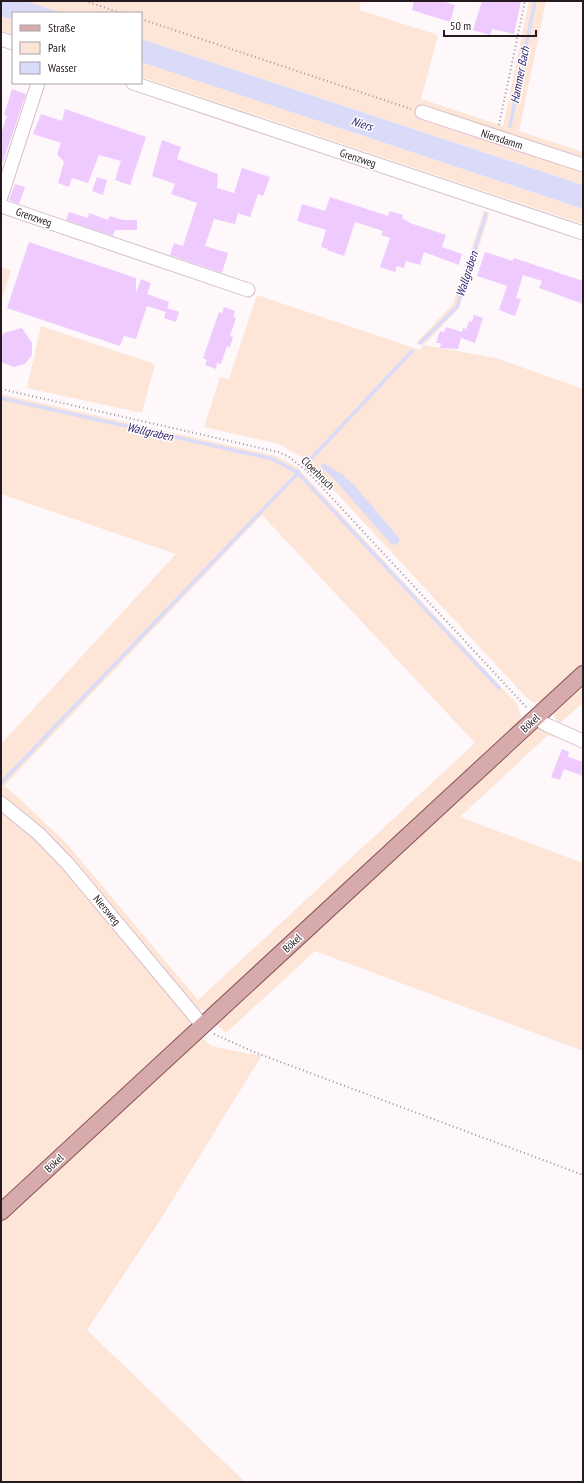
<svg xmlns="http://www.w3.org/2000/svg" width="584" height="1483" viewBox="0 0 584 1483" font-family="'PT Sans Narrow',sans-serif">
  <rect width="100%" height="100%" fill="#fef8fb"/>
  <path fill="#fde5d7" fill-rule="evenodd" d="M26 1H361L359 10 438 35 421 99 503 126 529 1H546L519 131 583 152V185L141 39V13H62Z
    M1 16 13 20V35L1 31Z
    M141 62 583 209V224L141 77Z
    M484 211 490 213 459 308 424 345 496 358 583 389V664L543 701 534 703 526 697 305 459 279 444 204 427 220 377 229 379 257 295 420 350 423 345 416 343 453 304Z
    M1 267 11 270 1 302Z
    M41 326 155 364 142 413 27 388Z
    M1 394 276 456 297 467 517 704 521 716 518 724 209 1010H198L191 1006 1 798V744L176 554 1 494ZM262 515 475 743 198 1000 67 844 20 799 4 786Z
    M583 683V703L559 724 552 712Z
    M536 727 552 732 583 746 548 735 460 817 583 863V1051L315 951 226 1033 216 1024 295 949Z
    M1 808 32 831 191 1019 189 1028 1 1200V1187L3 1185 1 1184Z
    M201 1036 211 1046 250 1054 262 1055 162 1217 87 1330 245 1482H1V1220L67 1161Z"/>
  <path fill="#dadbf9" d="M1 1H26L62 13H13V20L1 16Z
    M141 39 583 185V209L141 62Z
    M323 463 342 474 355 486 399 538V542L395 545 391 544 334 479 320 466Z"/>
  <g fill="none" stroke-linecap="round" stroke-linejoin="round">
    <path stroke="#dadbf9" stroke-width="3.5" d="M510 126 535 1
      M420 343 457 307 486 214
      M1 398 273 459 298 473V471
      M310 460 412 351
      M1 783 298 473 499 688"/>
  </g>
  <path fill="#eecafe" d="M414 1H442L455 5 450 22 412 10Z
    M482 1H521L514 34 492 29 490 35 473 30Z
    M12 89 26 94 3 162 1 161V134L7 116 4 115Z
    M65 109 146 137 130 185 115 180 121 161 99 155 88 183 72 178 69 187 58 183 64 162 57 154 61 143 33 134 41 114 62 121Z
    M162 140 181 147 177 159 218 174 217 188 234 193 242 168 270 177 263 196 258 194 250 217 238 213 235 224 214 219 205 246 228 253 222 273 170 255 174 243 183 246 197 203 171 194 175 184 152 176Z
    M97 177 107 180 103 195 92 191Z
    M15 184 25 187 19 204 9 200Z
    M330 197 388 216 390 211 403 215 402 218 410 223 446 235 442 247 462 254 459 265 424 252 420 265 406 261 404 268 397 266 395 272 380 267 390 238 381 235 383 231 355 222 344 256 327 250 328 249 321 247 326 230 297 221 302 204 325 211Z
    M69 212 88 218 89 213 108 220 110 216 123 220H137V230H115L113 236 66 220Z
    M29 242 136 278V293L141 279 151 283 147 294 169 302 166 312 147 306 136 339 124 336 120 346 7 308Z
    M485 252 513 261 514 258 583 281V304L539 288 542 281 523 275 516 298 521 299 515 316 499 310 507 286 477 276Z
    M224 307 235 311 233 317 236 318 230 336 233 337 230 347 227 346 221 364 217 363 216 369 205 365 207 360 203 358 219 312 222 313Z
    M167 308 179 312 176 322 164 318Z
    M474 315 483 318 475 343 461 338 458 349 440 348 441 343H436L440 331 444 332 446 327 462 332 463 328 466 329 469 321 472 322Z
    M22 328 32 343V355L25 364 14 367 3 363 1 360V337L4 333Z
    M562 749 569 752 568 757 583 762V776L564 769 560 780 551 777Z"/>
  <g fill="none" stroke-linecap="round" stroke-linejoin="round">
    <defs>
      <path id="minor" d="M1 39 13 43
        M133 83 583 233
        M422 112 583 165
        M1 197 38 83
        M1 206 248 290
        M535 718 547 725 583 741
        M1 803 39 834 68 864 203 1026"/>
      <path id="major" d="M1 1212 583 674"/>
    </defs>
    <use href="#minor" stroke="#d7bdc9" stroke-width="15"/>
    <use href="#major" stroke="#875356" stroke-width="18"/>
    <path stroke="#9d9599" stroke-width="2" stroke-dasharray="1 3" stroke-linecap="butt" d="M85 1 121 13
      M141 19 411 109
      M499 125 525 1
      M1 389 278 452 289 457 306 470 527 708
      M214 1034 254 1052 583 1175"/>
    <use href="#minor" stroke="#fff" stroke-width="13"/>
    <use href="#major" stroke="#d7aaab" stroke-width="16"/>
  </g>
  <g text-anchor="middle" stroke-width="3" stroke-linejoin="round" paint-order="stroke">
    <g font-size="11" fill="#241a1f" stroke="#fff">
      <text transform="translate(502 139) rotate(18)" y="4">Niersdamm</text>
      <text transform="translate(358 158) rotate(18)" y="4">Grenzweg</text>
      <text transform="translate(34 217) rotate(19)" y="4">Grenzweg</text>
      <text transform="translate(318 473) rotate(45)" y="4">Cloerbruch</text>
      <text transform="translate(530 723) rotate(-43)" y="4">Bökel</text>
      <text transform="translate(107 910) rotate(50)" y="4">Niersweg</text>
      <text transform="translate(292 943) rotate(-43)" y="4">Bökel</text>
      <text transform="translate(54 1163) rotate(-43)" y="4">Bökel</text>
    </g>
    <g font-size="12" font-style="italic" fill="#2f2271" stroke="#fff">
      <text transform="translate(520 75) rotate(-79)" y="4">Hammer Bach</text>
      <text transform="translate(362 124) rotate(18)" y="4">Niers</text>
      <text transform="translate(467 274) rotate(-72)" y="4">Wallgraben</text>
      <text transform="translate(150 432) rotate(13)" y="4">Wallgraben</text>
    </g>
  </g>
  <rect width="584" height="1483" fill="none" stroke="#241a1f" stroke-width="4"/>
  <rect x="12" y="12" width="130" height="72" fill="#ffffff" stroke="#a7a3a5"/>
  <rect x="20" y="25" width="20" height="6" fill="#d7aaab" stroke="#a7a3a5"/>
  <text x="48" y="32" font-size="12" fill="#241a1f">Straße</text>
  <rect x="20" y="42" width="20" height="12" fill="#fde5d7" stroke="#a7a3a5"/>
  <text x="48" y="52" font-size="12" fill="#241a1f">Park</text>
  <rect x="20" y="62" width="20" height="12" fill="#dadbf9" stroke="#a7a3a5"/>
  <text x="48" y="72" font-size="12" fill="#241a1f">Wasser</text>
  <path d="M444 30v6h92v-6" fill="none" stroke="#241a1f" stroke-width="2"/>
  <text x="450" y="30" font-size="12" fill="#241a1f" stroke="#ffffff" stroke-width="3" paint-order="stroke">50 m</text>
</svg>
